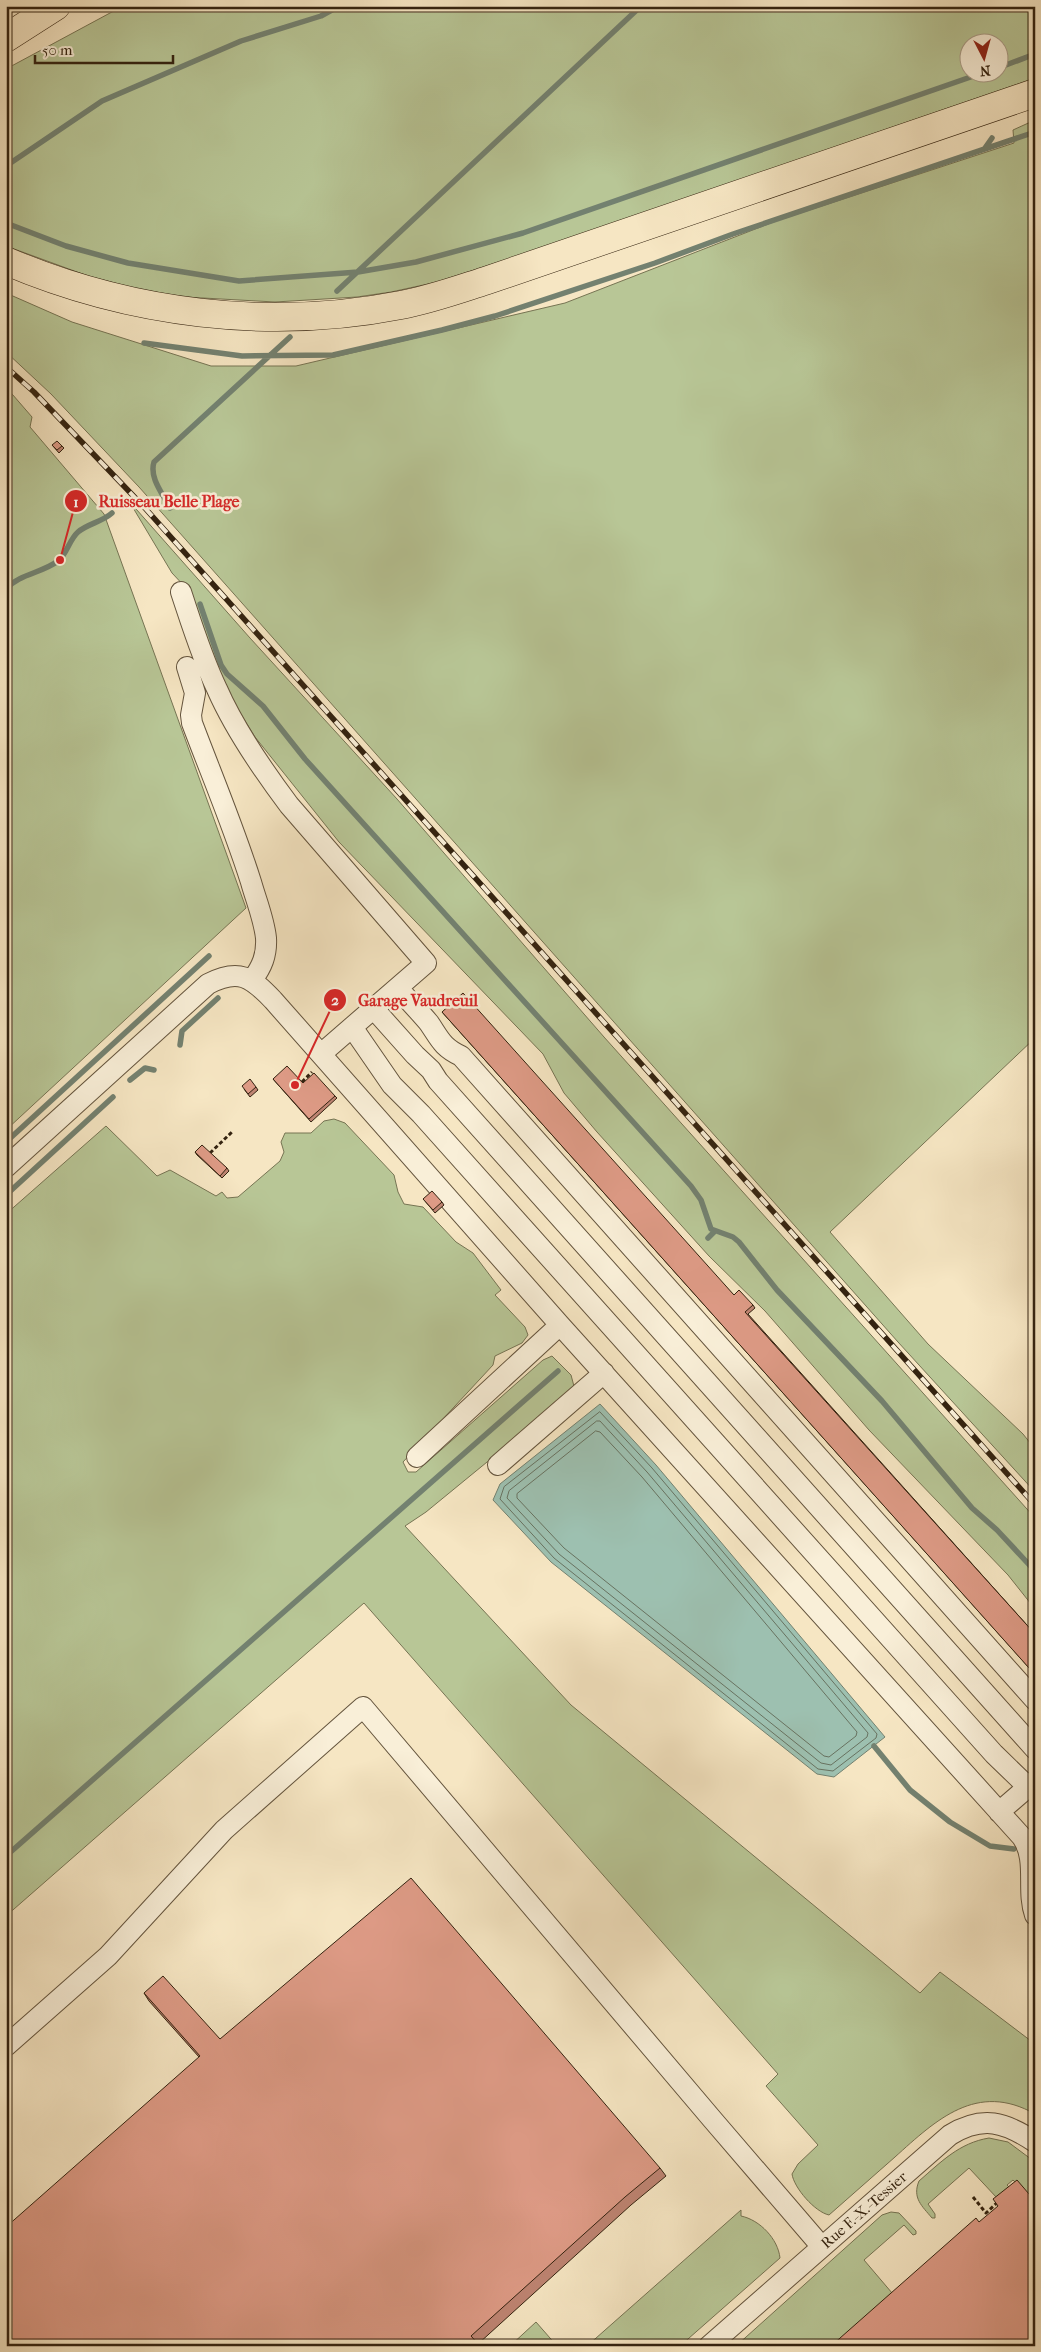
<svg xmlns="http://www.w3.org/2000/svg" width="1041" height="2352" viewBox="0 0 1041 2352" font-family="'IM FELL French Canon',serif">
  <rect width="100%" height="100%" fill="#f6e6c3"/>
  <filter id="stains"><feTurbulence type="fractalNoise" baseFrequency=".004" numOctaves="4"/><feColorMatrix values="0 0 0 0 .2 0 0 0 0 .09 0 0 0 0 .02 0 0 0 .5 -.17"/></filter>
  <radialGradient id="worn" r=".72"><stop offset=".6" stop-color="#630" stop-opacity="0"/><stop offset="1" stop-color="#630" stop-opacity=".3"/></radialGradient>
  <path fill="#b8c696" stroke="#767453" fill-rule="evenodd" d="M123 6H1035V78L539 249 437 282 391 292 357 297 275 302 185 297 138 289 88 276 6 246V69ZM968 42H998V72H968Z
    M1035 120V1038L830 1232 928 1344 1023 1434 1035 1449V1492L898 1342 139 487 51 394 6 352V293L72 322 211 366H296L565 303 776 221 1014 143 1013 130Z
    M6 387 32 417 30 427 104 514 246 908 6 1130Z
    M129 501 250 638 397 799 604 1037 1035 1518V1609L1008 1575 869 1430 765 1311 709 1256 597 1132 564 1093 543 1054 339 842 255 737 229 695 187 589 172 573Z
    M334 1119 345 1123 394 1175 398 1192 404 1204 423 1207 456 1242 473 1253 501 1290 495 1295 525 1327 528 1335 522 1343 495 1356 493 1365 403 1462 408 1472H416L543 1360 552 1356 571 1375 575 1390 426 1512 405 1526 571 1705 920 1993 940 1972 1035 2044V2114C977 2081 936 2120 895 2157 873 2176 851 2196 829 2215 815 2212 794 2188 792 2174L798 2164 818 2145 766 2086 778 2074 364 1603 6 1916V1782L10 1769 6 1751V1214L106 1126 157 1176 170 1170 216 1196 222 1192 227 1198 238 1197 280 1161 284 1152 281 1142 285 1133H311L324 1121Z
    M989 2138 1008 2142 1035 2162V2202L1013 2180 1007 2185 1009 2187 997 2198 969 2168 928 2204 935 2214V2218H932C922 2206 912 2198 919 2181 941 2162 959 2143 989 2138Z
    M741 2210V2216C760 2220 778 2239 780 2258L680 2346H587Z
    M891 2212 899 2213 916 2231V2234L913 2235 904 2225 864 2260 898 2300 845 2346H736L882 2215Z
    M536 2322 557 2346H510Z"/>
  <path fill="#9dc0b0" stroke="#738170" d="M600 1404 656 1465 885 1737 834 1777 817 1774 551 1562 493 1500 500 1484Z"/>
  <g fill="none" stroke-linecap="round" stroke-linejoin="round">
    <path stroke="#687260" stroke-width="1" d="M600 1412 652 1468 877 1734 876 1738 833 1771 818 1769 554 1558 500 1499 504 1487Z
      M597 1421H600L647 1472 868 1733 867 1737 831 1765 821 1763 559 1554 507 1498 509 1491Z
      M596 1431 600 1432 642 1477 857 1732 856 1736 829 1757 824 1756 564 1548 517 1498V1494Z"/>
    <path stroke="#738170" stroke-width="5.5" d="M998 68 1035 54
      M985 148 992 138
      M6 166 102 101 241 41 321 16 339 6
      M6 223 66 246 128 263 239 281 358 272 416 262 523 233 985 72
      M337 291 641 6
      M144 343 242 356 333 355 442 330 495 316 655 263 733 234 1035 132
      M170 508C163 494 149 478 154 462L290 337
      M6 589C19 574 42 573 58 561 67 554 69 540 78 532 87 524 102 522 112 513
      M200 604 221 665 227 674 263 706 305 759 691 1186 701 1200 711 1229 733 1237 739 1242 777 1290 882 1401 972 1508 997 1530 1035 1571
      M180 1045 182 1031 218 998
      M130 1080 145 1068 154 1070
      M6 1142 209 956
      M6 1195 113 1097
      M708 1238 714 1232
      M874 1746 910 1790 950 1822 990 1846 1014 1849
      M6 1856 558 1371"/>
    <defs>
      <path id="minor" d="M181 592C192 625 202 658 217 689 235 730 262 769 289 805L426 963 321 1054
        M187 667 195 693 191 715 192 723C212 776 234 828 251 882 256 900 264 919 266 938 267 955 262 967 252 980
        M398 988C408 1000 419 1011 429 1023 440 1039 442 1047 461 1056L1035 1700
        M374 1009 415 1055 431 1070 438 1081 1035 1749
        M352 1027 392 1085 421 1114 994 1754 1028 1787
        M6 1167 208 984C239 968 251 977 273 1000L560 1325 1022 1837C1038 1860 1026 1890 1035 1915
        M417 1457 560 1325
        M498 1465 604 1373
        M999 1812 1035 1781
        M6 2046 108 1956 224 1830 363 1707 712 2119 822 2247
        M709 2346 950 2135C983 2115 1005 2122 1035 2142"/>
      <path id="highway" d="M6 38 56 6
        M6 261C130 314 269 331 401 305 429 300 457 290 485 281L1035 93"/>
    </defs>
    <use href="#minor" stroke="#64543d" stroke-width="22"/>
    <use href="#highway" stroke="#342310" stroke-width="29"/>
    <path stroke="#342310" stroke-width="3" stroke-dasharray="4 2.5" stroke-linecap="butt" d="M302 1082 312 1072
      M210 1153 232 1132
      M973 2197 986 2213 999 2201"/>
    <use href="#minor" stroke="#f9efd8" stroke-width="20"/>
    <use href="#highway" stroke="#f6e6c3" stroke-width="28"/>
    <defs>
      <path id="rail" d="M6 367 34 392 144 507 1035 1505"/>
    </defs>
    <use href="#rail" stroke="#342310" stroke-width="5.5"/>
    <use href="#rail" stroke="#f9efd8" stroke-width="4" stroke-dasharray="11" stroke-linecap="butt"/>
  </g>
  <path fill="#be8472" stroke="#342310" d="M52 445 62 446 64 448 59 453Z
    M442 1012 734 1295 753 1305 755 1308 748 1314 1035 1634V1667L1031 1670Z
    M273 1079 303 1083 335 1096 337 1098 311 1122Z
    M256 1087 258 1090 250 1097 244 1089Z
    M195 1152 227 1168 229 1171 222 1178 197 1155Z
    M425 1201 442 1202 444 1205 435 1213Z
    M144 1993 220 2039 660 2168 666 2176 631 2205 478 2344 199 2057 149 2001Z"/>
  <path fill="#dd9a85" stroke="#342310" d="M57 441 62 446 57 450 52 445Z
    M463 993 734 1295 739 1290 753 1305 745 1312 1035 1634V1663L1029 1668 442 1012Z
    M287 1066 303 1083 314 1073 335 1096 309 1119 273 1079Z
    M250 1079 256 1087 248 1094 242 1086Z
    M202 1145 227 1168 220 1176 195 1152Z
    M432 1191 442 1202 433 1210 423 1199Z
    M411 1878 660 2168 625 2197 471 2336 480 2346H6V2227L200 2056 144 1993 163 1976 220 2039Z
    M1017 2180 1035 2201V2346H831L976 2218 979 2222 998 2206 993 2199Z"/>
  <g text-anchor="middle" stroke-width="5" stroke-linejoin="round" paint-order="stroke">
    <g font-size="15" fill="#342310" stroke="#f9efd8">
      <text transform="translate(864 2210) rotate(-41)" y="5">Rue F.-X.-Tessier</text>
    </g>
  </g>
  <path fill="none" stroke="#d62828" stroke-width="2" d="M60 560L76 501M295 1085L335 1000"/>
  <g fill="#d62828" stroke="#f9efd8" stroke-width="2">
    <circle cx="60" cy="560" r="5"/>
    <circle cx="295" cy="1085" r="5"/>
    <circle cx="76" cy="501" r="12"/>
    <circle cx="335" cy="1000" r="12"/>
  </g>
  <g font-size="15" text-anchor="middle" font-weight="bold" fill="#fff">
    <text x="76" y="507">1</text>
    <text x="335" y="1005">2</text>
  </g>
  <g font-size="16" text-anchor="middle" font-weight="bold" fill="#d62828" stroke="#f9efd8" stroke-width="5" stroke-linejoin="round" paint-order="stroke">
    <text x="169" y="507">Ruisseau Belle Plage</text>
    <text x="418" y="1006">Garage Vaudreuil</text>
  </g>
  <rect width="1041" height="2352" fill="none" stroke="#f6e6c3" stroke-width="25"/>
  <rect x="8" y="8" width="1026" height="2337" fill="none" stroke="#342310" stroke-width="2.5"/>
  <rect x="12" y="12" width="1016" height="2327" fill="none" stroke="#342310"/>
  <g transform="translate(984 58) rotate(174)"><circle r="24" fill="#f9efd8" stroke="#aa9d88"/>
  <path d="M0-4L9 19L0 12L-9 19Z" fill="#8f2418"/>
  <text y="-8" font-size="14" font-weight="bold" text-anchor="middle" fill="#342310">N</text>
  </g>
  <path d="M35 55v8h138v-8" fill="none" stroke="#342310" stroke-width="2.5"/>
  <text x="42" y="55" font-size="15" fill="#342310" stroke="#f9efd8" stroke-width="4" paint-order="stroke">50 m</text>
  <rect width="100%" height="100%" filter="url(#stains)"/>
  <rect width="100%" height="100%" fill="url(#worn)"/>
</svg>
